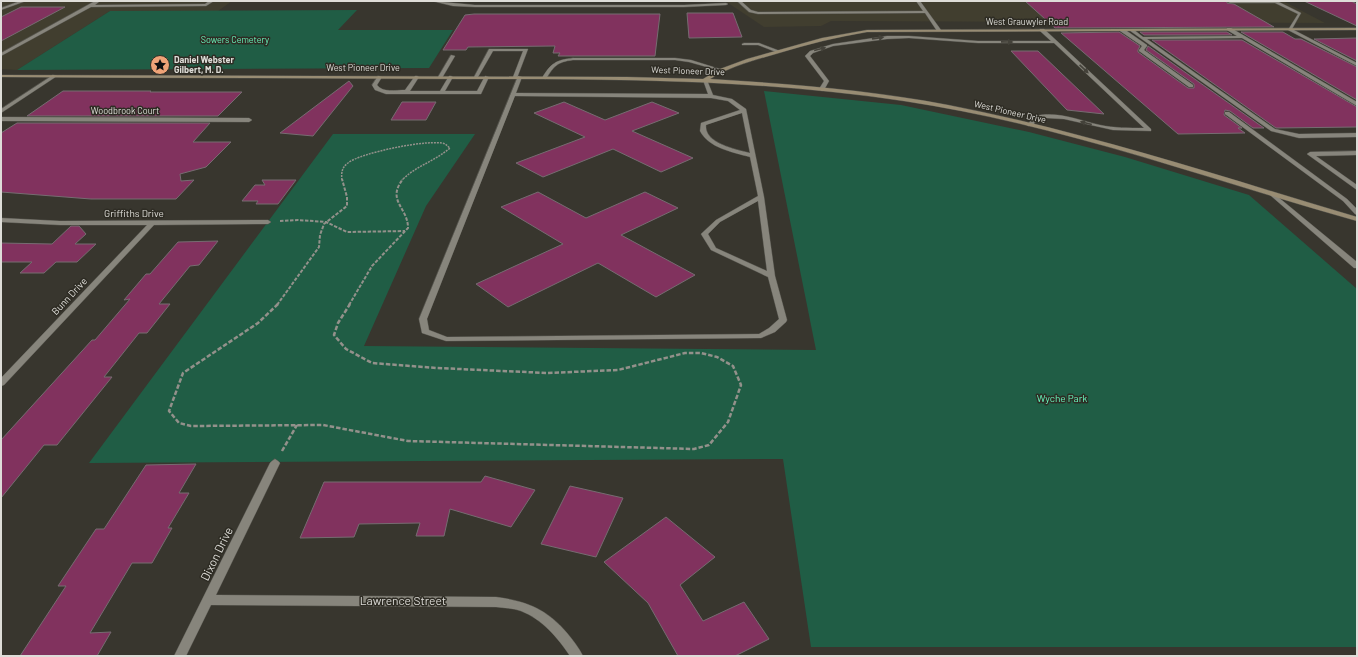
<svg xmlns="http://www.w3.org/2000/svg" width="1358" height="657" viewBox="0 0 1358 657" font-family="Barlow,sans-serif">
  <rect width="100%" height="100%" fill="#38362e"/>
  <path fill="#413e2f" d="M1 1H232L218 11H110L17 70 1 69Z
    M725 1H1283L1325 23 831 21 821 26 764 27Z"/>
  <path fill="#205d45" d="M357 10 338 30H453L429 68 17 70 110 11Z
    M764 91 901 105 1029 132 1125 157 1249 195 1357 289V647H811L783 459 89 463 333 134H475L426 206 364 346 816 350Z"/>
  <path fill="#81325e" stroke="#766c71" d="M1025 1H1227V3L1234 4 1274 27 1055 28Z
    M1304 1H1351L1357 4V26Z
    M21 7H65L1 41V17Z
    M687 13H733L742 37 689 38Z
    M474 14H660L655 56H558L560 53H553L555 46 468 47 466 50H443L465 15Z
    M1119 32 1140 46 1138 50V52L1188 88H1194V84L1146 50 1148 46 1264 128H1253L1230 111 1225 110 1224 115 1242 128H1238L1245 133 1178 134 1061 33Z
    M1140 32H1227L1232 35H1144Z
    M1241 32H1283L1295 39H1301L1357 67V100Z
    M1357 38V61L1314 39Z
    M1152 40H1242L1357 107V127L1276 128Z
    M1011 51H1038L1104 114 1067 110Z
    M349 81 353 86 313 136 280 133Z
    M63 91H151L150 92H242L218 116H27Z
    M402 102H436L426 120H391Z
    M564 102 605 120 652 102 679 113 632 131 693 158 661 172 613 149 543 177 516 163 585 137 534 113Z
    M17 123H210L193 142H231L206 167 180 174 181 181 194 180 176 199H91L1 192V133Z
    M262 180H296L278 204H256L258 201H242L255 185H265Z
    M538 192 586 218 645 192 678 208 621 235 695 275 656 297 598 263 508 307 476 284 563 244 501 207Z
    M71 226H79L86 234 75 244H96L77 262H56L44 273H20L32 262H1V243L52 244Z
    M218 241 199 265 190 266 159 304H170L147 333H139L104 377H112L57 445H44L1 498V440L92 340H95L130 299 124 300 146 274H150L178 242Z
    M196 464 179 493H189L168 528H172L152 563H132L90 633 111 632 97 656H20L66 586H58L96 529H104L146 465Z
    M485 476 535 490 511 527 450 509 444 536H416L420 523 359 524 354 537 300 538 324 482H481Z
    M570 486 623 498 596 557 541 544Z
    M666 517 715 557 680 585 703 621 744 602 769 639 735 656H678L648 603 604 562Z"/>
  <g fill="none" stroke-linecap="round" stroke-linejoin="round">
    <defs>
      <path id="service" d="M20 1H26L1 10V8Z
        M95 1H100L95 5 205 4 209 1H214L206 6 91 7 1 56V53Z
        M737 1H741L751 10 758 12 923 11 916 1H920L941 30 937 31 925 13 758 14 749 12Z
        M1229 1H1277L1301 13 1292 29 1357 63V66L1288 30 1298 14 1275 3H1230L1228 2Z
        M1227 28H1231L1357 102V106L1242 38 1147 39 1275 129 1299 134 1357 133V137L1299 138 1271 131 1129 30 1133 29 1143 37 1237 36 1227 30Z
        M1040 29H1044L1057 41 1151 129V131L1113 130 1064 119 1046 118H1039L1032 126H1028L1027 125 1035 116C1058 111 1078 120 1100 125 1114 128 1129 128 1144 128L1054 43H978L909 38 887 39 833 46 813 53 810 56 829 81 824 90 822 91 819 89 824 81 805 56 810 51 833 44 887 36H909L978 41H1051L1040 31Z
        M1120 29H1124L1147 45V46L1144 50 1193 85V87H1189L1139 51V50L1142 46 1120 31Z
        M744 43H759L780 51 776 52 758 45H742V44Z
        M489 49H528L517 78 513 77 523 51H493L478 77 474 78V77Z
        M451 55 455 56 442 78H438V77Z
        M573 58H675L691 60 723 70 721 71 689 62 675 60H573C557 62 554 66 546 79L542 78C551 63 556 60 573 58Z
        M378 76 382 77 377 85C383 93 396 90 405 90L415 76H417L419 77 410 91H440L449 76H451L453 77 445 91H477L485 76 489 77 481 94H386L375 90 372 85Z
        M518 76 522 77 516 93 708 94 703 80 705 79 707 80 713 95 732 99 746 109 764 197 775 276 787 320 786 322 775 332 761 338 446 341 422 333 419 319ZM515 96 711 98 728 101 740 110 701 123 700 131C709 148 732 152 750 157L758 196 716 220 701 234 711 250 768 277 779 319 769 328 759 334 447 337 429 330 427 319ZM742 113 750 153C735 149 704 143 706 125ZM758 201 767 271 716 248 708 234 720 222Z
        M1225 112H1229L1347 199 1357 209V215L1355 214 1343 201 1225 114Z
        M1357 151V155L1316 156 1357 185V190L1307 154 1310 152Z
        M1272 192 1357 262V268H1354L1270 195 1269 194Z"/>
      <path id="minor" d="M432 1 475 5H684L726 3 728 4 726 5 684 7H475L453 6Z
        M53 75 57 76 1 113V109Z
        M1 117 249 118 252 120 249 122 1 121Z
        M1 218 60 221 268 220 271 222 268 224 154 225 4 385 1 386V378L147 225H60L1 222Z
        M275 459 278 461 280 463 216 595 496 597C526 601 547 609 567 633 573 640 579 648 583 656H570C558 638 542 619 521 611 513 608 504 608 496 607L211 605 186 656H174L270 463 272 461Z"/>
      <path id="secondary" d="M1357 28V30L867 32C837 37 808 44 779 53 755 60 731 66 710 79 790 84 870 90 948 105 1087 132 1222 177 1357 217V221C1207 179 1059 124 904 101 758 79 611 79 463 79 309 78 155 78 1 77V75L627 77 703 79 720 69 747 59 822 38 867 30Z"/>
    </defs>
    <use href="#service" stroke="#54534c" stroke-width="1"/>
    <use href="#minor" stroke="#54534c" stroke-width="1"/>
    <use href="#secondary" stroke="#54534c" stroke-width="1"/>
    <path stroke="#93918b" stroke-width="1.5" stroke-dasharray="2 1" stroke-linecap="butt" d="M342 180C341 173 342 167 348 163 359 153 432 138 445 144 447 145 448 147 450 148 435 161 416 166 402 180"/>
    <path stroke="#93918b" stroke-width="2" stroke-dasharray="3.5 1.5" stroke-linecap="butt" d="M280 221 298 220 326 222 347 232 405 231
      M277 305 319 247 320 235 324 224 347 206V197L342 179
      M349 305 372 266 408 228C408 207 386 201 403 179"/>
    <path stroke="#93918b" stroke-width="2.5" stroke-dasharray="4.5 2" stroke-linecap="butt" d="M278 304 258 323 183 373 169 411 179 423 191 426 323 425 408 441 694 449 709 445 728 422 741 385 733 366 717 357 701 353H685L618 370 547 373 437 368 372 363 346 349 334 335 338 323 350 304
      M282 451 297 425"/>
    <use href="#service" fill="#87857c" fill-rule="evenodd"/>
    <use href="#minor" fill="#87857c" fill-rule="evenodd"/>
    <use href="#secondary" fill="#988c73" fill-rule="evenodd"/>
  </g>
  <defs><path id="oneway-solid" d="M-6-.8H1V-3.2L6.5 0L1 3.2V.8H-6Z"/></defs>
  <g fill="#44423a">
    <use href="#oneway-solid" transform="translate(878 38) rotate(-8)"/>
    <use href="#oneway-solid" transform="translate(1007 42) rotate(1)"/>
    <use href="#oneway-solid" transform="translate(820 49) rotate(-14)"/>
    <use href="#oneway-solid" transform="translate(1084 69) rotate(43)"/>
    <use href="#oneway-solid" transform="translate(1086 123) rotate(-166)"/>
  </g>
  <defs>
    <symbol id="sight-disc" viewBox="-11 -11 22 22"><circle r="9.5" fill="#efa377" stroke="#2e2c24"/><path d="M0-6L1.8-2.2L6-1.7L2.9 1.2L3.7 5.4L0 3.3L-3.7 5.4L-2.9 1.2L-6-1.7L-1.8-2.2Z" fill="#111"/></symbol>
  </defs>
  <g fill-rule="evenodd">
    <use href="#sight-disc" x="149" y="54" width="22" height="22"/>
  </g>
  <g text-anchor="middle" stroke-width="3" stroke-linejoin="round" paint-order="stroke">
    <g font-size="9" fill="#deddd8" stroke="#2e2c24">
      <text x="1027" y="25">West Grauwyler Road</text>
      <text x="363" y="71">West Pioneer Drive</text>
      <text transform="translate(688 71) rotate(2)" y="3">West Pioneer Drive</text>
      <text x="125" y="114">Woodbrook Court</text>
      <text transform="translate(1010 112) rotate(13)" y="3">West Pioneer Drive</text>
    </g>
    <g font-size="9" fill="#69f9bf" stroke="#2e2c24">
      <text x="235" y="43">Sowers Cemetery</text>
    </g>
    <g font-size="9" font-weight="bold" fill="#deddd8" stroke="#2e2c24" text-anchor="start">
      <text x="174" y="63">Daniel Webster<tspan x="174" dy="10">Gilbert, M. D.</tspan></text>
    </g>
    <g font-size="10" fill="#deddd8" stroke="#2e2c24">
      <text x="134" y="217">Griffiths Drive</text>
      <text transform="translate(69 296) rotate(-47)" y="4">Bunn Drive</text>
    </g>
    <g font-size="10" fill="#69f9bf" stroke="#2e2c24">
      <text x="1062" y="402">Wyche Park</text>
    </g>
    <g font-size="12" fill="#deddd8" stroke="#2e2c24">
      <text transform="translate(217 554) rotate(-64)" y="4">Dixon Drive</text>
      <text x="403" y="605">Lawrence Street</text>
    </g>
  </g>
  <rect width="1358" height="657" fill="none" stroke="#deddd8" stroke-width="4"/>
</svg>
